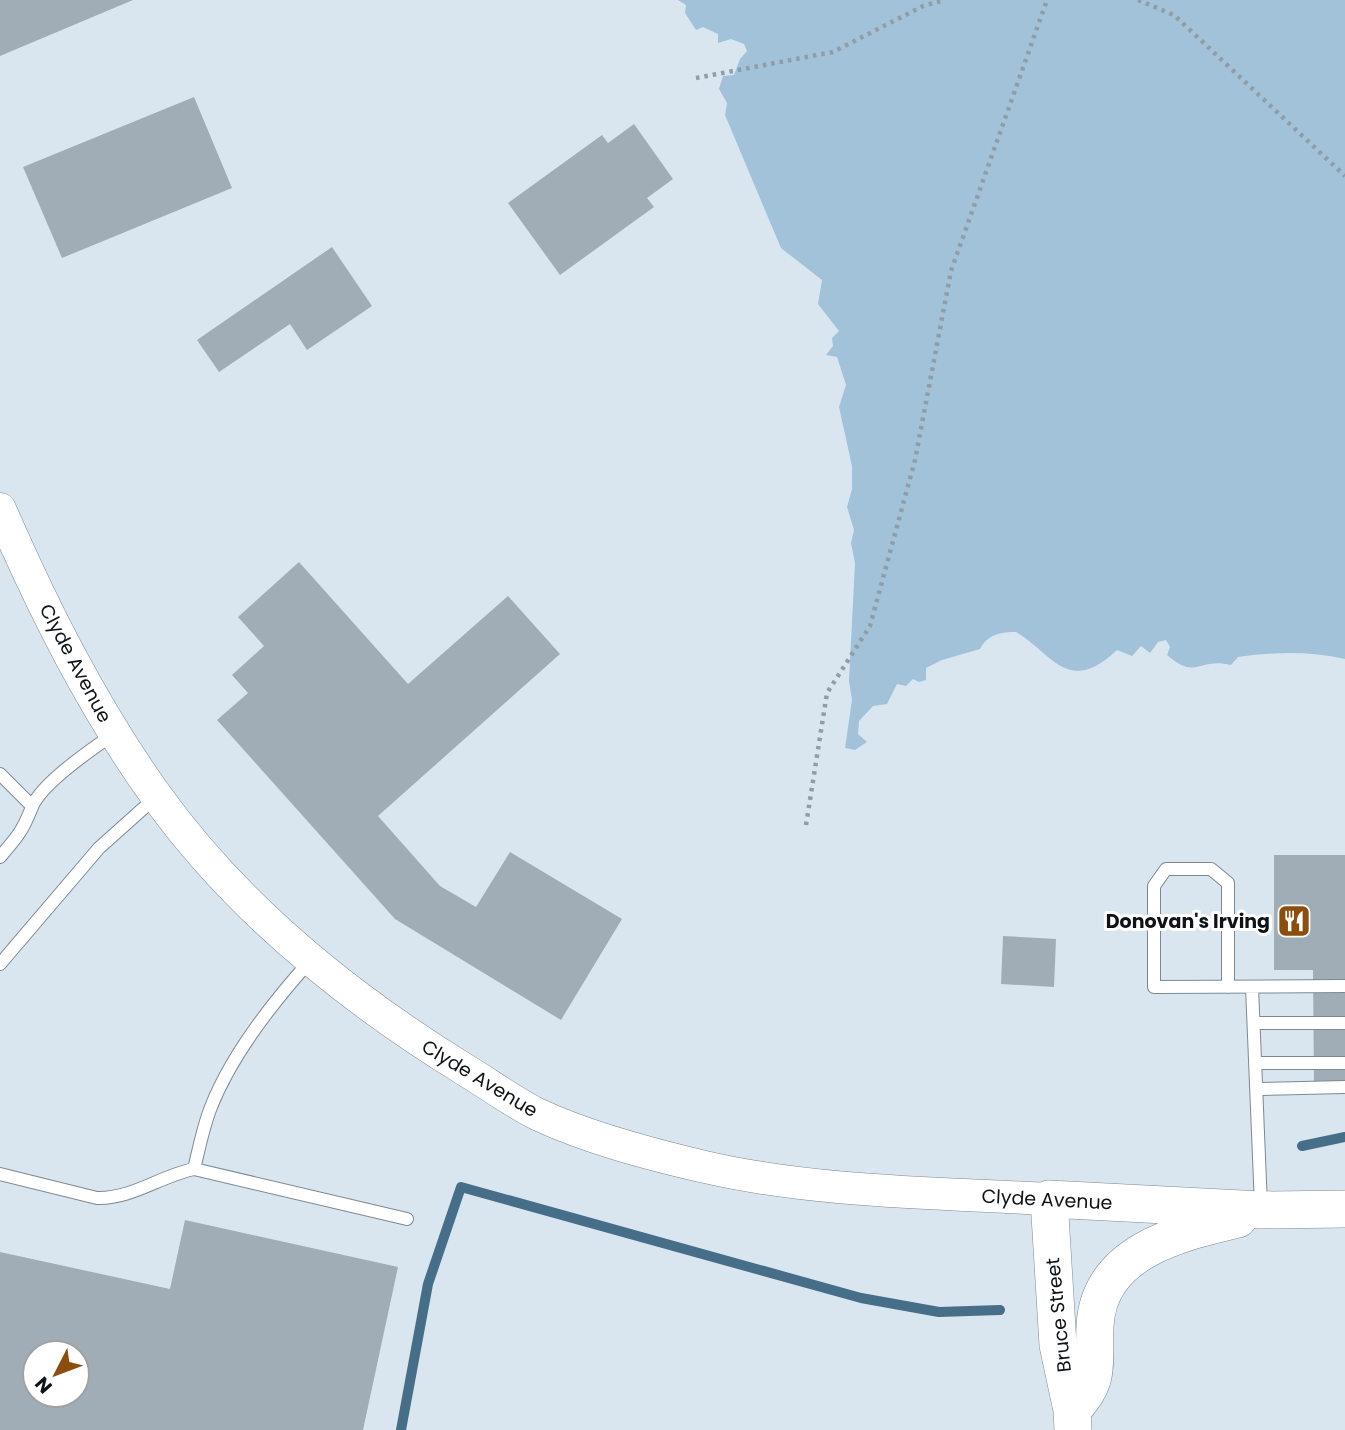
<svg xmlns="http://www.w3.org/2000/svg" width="1345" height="1430" viewBox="0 0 1345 1430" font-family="Poppins,sans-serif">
  <rect width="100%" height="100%" fill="#d9e6f0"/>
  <path fill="#a1c2d9" d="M678 0H1345V659C1310 651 1274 652 1238 657L1231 665C1198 657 1197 681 1167 655L1170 647 1166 640 1158 642 1150 653 1141 646 1132 656 1117 650C1068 696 1054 655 1016 632 1001 632 988 634 980 649L942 660 926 668V680L919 682 913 679 906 686 897 684 887 704 873 706 859 721 858 734 867 742 855 750 845 748 852 700 849 681 855 563 851 543 854 530 847 507 852 489V466L839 407 846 385 837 357 826 355 833 346 832 338 839 331 818 304 822 280 781 248 725 115 727 103 719 89 723 76 734 75 740 59 747 51 744 44 731 39 718 43V34L703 27 696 30 685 13 686 5Z"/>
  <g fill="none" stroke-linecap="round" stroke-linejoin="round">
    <path stroke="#476e89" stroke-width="10" d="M1302 1146 1345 1137
      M401 1430 428 1284 461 1187 861 1298 939 1312 1000 1310"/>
  </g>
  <path fill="#a1adb6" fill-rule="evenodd" d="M0 0H133L0 56Z
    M194 97 232 188 62 258 23 167Z
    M634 124 673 179 647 198 654 207 560 275 508 203 602 135 608 143Z
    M332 247 372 306 307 350 290 324 219 372 197 340Z
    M299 562 408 684 508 596 560 654 378 816 440 886 476 907 510 852 622 919 561 1020 395 919 217 720 248 693 232 675 264 646 238 617Z
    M1274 855H1345V1088H1314L1313 970H1274Z
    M1003 936 1056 939 1054 987 1001 984Z
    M185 1220 398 1267 363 1430H0V1252L170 1289ZM35 1353H77V1395H35Z"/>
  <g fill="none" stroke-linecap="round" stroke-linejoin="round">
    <defs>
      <path id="service" d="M0 774 32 806
        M0 857C18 836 22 832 32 807 41 784 93 748 114 734
        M0 964 99 848 156 797
        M1228 987V883L1211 869H1166L1154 886V987L1345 986
        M1252 987 1261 1206
        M1254 1023H1345
        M1257 1063H1345
        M1259 1089 1345 1087
        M194 1169C199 1149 203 1127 211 1107 231 1056 274 1001 310 961
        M0 1174 97 1198C132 1199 160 1176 194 1169L407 1219"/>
      <path id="tertiary" d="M0 509C43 608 92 706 155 794 237 909 348 998 467 1071 490 1085 513 1102 537 1114 588 1138 649 1154 705 1167 813 1192 937 1193 1049 1199"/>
      <path id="secondary" d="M1072 1410C1102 1380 1093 1364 1095 1326 1099 1251 1179 1233 1238 1219
        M1073 1430 1072 1410 1058 1345 1049 1199 1261 1210 1345 1209"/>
    </defs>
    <use href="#service" stroke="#7d8992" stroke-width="14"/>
    <use href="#tertiary" stroke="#7d8992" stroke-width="33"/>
    <use href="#secondary" stroke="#7d8992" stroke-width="38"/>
    <path stroke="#929ca4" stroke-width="4.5" stroke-dasharray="3.5 5" stroke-linecap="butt" d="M1138 0 1174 15 1345 176
      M696 78 833 52 923 6 945 0
      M806 825 827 693 870 626 915 460 951 271 1047 0"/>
    <use href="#service" stroke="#fff" stroke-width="12"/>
    <use href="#tertiary" stroke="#fff" stroke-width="32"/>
    <use href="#secondary" stroke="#fff" stroke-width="37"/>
  </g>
  <defs>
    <symbol id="restaurant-square" viewBox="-11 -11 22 22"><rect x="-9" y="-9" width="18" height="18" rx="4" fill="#8b4e0e" stroke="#fff"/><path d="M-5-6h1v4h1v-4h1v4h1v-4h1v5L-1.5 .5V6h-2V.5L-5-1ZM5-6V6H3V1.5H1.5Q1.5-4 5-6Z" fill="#fff"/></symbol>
  </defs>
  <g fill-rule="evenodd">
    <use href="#restaurant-square" x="1275" y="902" width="38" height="38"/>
  </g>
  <g text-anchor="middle" stroke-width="6" stroke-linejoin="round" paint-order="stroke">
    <g font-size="19" fill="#0e1316" stroke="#fff">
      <text transform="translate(76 663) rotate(62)" y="7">Clyde Avenue</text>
      <text transform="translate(480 1078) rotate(31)" y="7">Clyde Avenue</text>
      <text transform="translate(1047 1199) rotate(3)" y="7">Clyde Avenue</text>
      <text transform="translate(1058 1315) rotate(-96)" y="7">Bruce Street</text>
    </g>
    <g font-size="19" font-weight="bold" fill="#0e1316" stroke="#fff" text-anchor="end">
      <text x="1270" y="928">Donovan's Irving</text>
    </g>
  </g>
  <g transform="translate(56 1374) rotate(228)"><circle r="33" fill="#ffffff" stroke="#9fa1a2" stroke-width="2"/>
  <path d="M0-5L12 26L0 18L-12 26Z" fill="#8b4e0e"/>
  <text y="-10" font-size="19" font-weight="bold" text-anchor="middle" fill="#0e1316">N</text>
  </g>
</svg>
